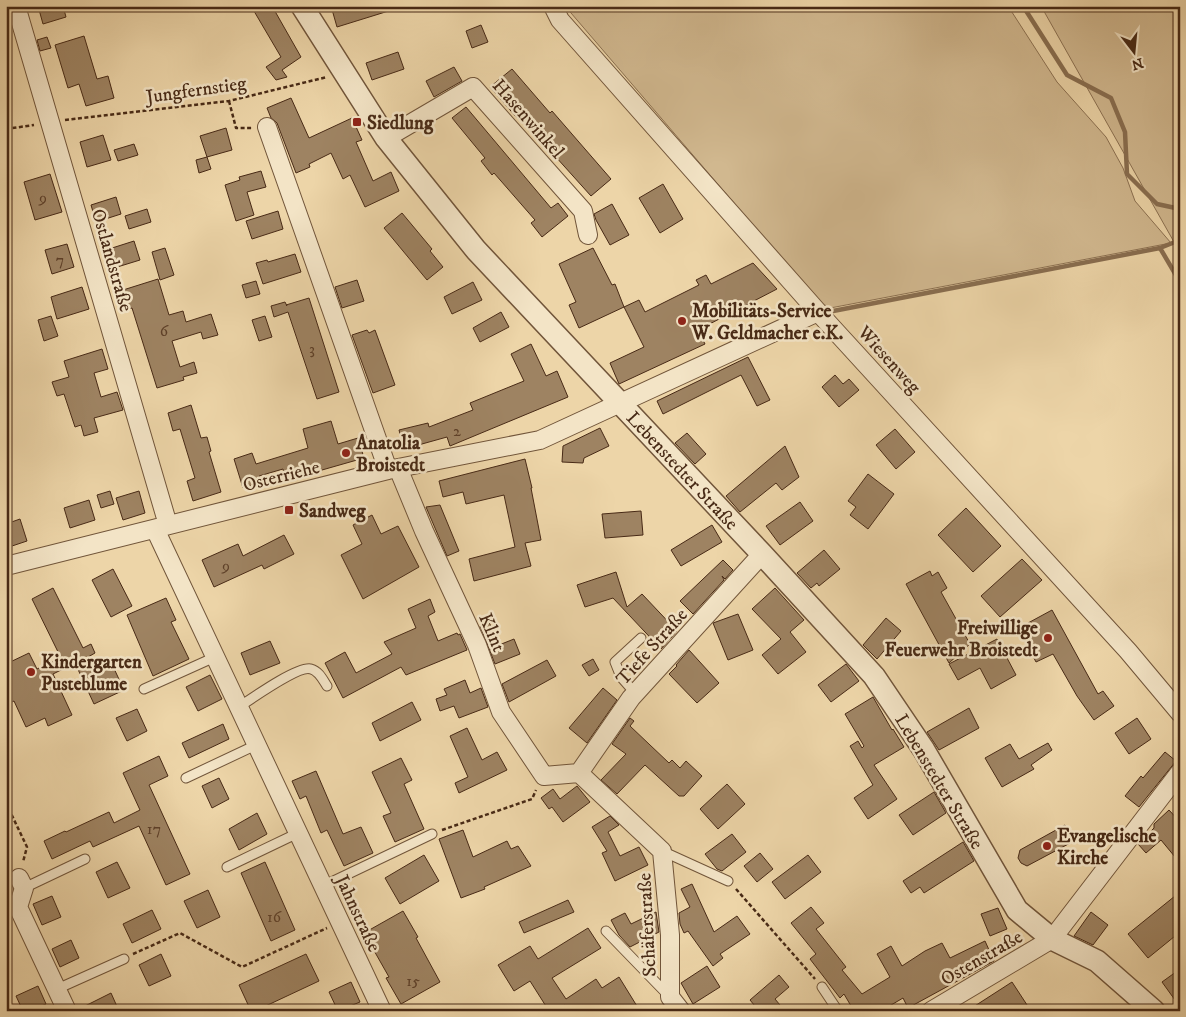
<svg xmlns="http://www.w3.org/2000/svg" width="1186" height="1017" viewBox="0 0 1186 1017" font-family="'IM FELL DW Pica',serif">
  <rect width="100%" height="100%" fill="#edd5a8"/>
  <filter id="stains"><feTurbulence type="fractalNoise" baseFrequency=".004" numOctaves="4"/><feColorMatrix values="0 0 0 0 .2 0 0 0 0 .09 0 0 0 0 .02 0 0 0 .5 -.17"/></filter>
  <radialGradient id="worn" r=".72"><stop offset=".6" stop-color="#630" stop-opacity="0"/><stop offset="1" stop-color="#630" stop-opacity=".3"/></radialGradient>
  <path fill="#d1b88f" stroke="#8c7152" d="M565 6H1008L1057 82 1106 137 1123 168 1135 201 1171 243 825 309Z
    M1041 6H1180V241L1174 242Z"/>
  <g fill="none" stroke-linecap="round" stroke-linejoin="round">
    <path stroke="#896e50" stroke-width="4.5" d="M1023 6 1067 75 1111 98 1125 132 1127 174 1157 204 1180 209
      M1160 248 1180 240
      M828 312 1160 248 1180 282"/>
  </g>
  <path fill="#9e8362" stroke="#482a16" d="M38 6H63L66 17 43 24Z
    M251 6H272L301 57 282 70 287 77 276 80 266 67 281 57Z
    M331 6H395V9L337 27Z
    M481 25 488 42 472 48 466 31Z
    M84 36 97 79 108 76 114 98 86 106 79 84 68 88 55 45Z
    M47 37 51 48 40 51 37 40Z
    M398 52 404 69 372 80 366 63Z
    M454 67 462 81 434 97 426 81Z
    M512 69 550 113 552 111 611 179 591 196 519 116 517 118 490 87Z
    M291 98 309 138 352 118 362 140 356 142 373 181 391 172 399 191 365 207 350 175 343 179 331 153 309 164 310 167 296 173 277 123 271 118 267 108Z
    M466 107 551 208 558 203 568 216 542 237 531 223 535 220 494 173 492 175 481 161 485 158 452 118Z
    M226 128 232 150 207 157 200 136Z
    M103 135 111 160 87 167 80 142Z
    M134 144 138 155 118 161 114 150Z
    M207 157 211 169 199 173 196 160Z
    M261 171 266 187 247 192 254 215 236 221 225 185 240 180 239 177Z
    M50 174 62 212 35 220 24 182Z
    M663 184 683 219 660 233 639 198Z
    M116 197 121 214 96 222 91 205Z
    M612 204 629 235 610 245 596 220 594 214Z
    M147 209 151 222 129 229 125 216Z
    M278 211 283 229 252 239 246 221Z
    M402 213 432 249 430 251 443 267 427 280 384 228Z
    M134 241 140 260 114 268 109 249Z
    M67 244 74 267 52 274 45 250Z
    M165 248 174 275 160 280 152 252Z
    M593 248 612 285 615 284 624 307 579 328 569 305 576 302 559 264Z
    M295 254 301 272 263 284 256 263 267 260 268 262Z
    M753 263 777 289 698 330 705 344 619 384 610 363 644 347 624 307 639 300 645 312 699 285 696 280 706 275 711 284Z
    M158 279 169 315 183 311 186 322 211 314 218 335 203 339 201 332 172 341 180 367 194 362 197 373 183 377 184 380 157 388 132 308 129 309 123 290Z
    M357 280 364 301 342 308 335 287Z
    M256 281 260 294 246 298 242 285Z
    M473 282 482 300 452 314 444 297Z
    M82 287 89 309 57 319 51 297Z
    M309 298 339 392 317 399 288 312 274 317 271 306 285 302 287 306 286 305Z
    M501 312 509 327 480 342 473 328Z
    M51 316 58 336 44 341 38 320Z
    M265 316 272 337 259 341 252 320Z
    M367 330 369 333 375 330 395 385 373 393 352 335Z
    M531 344 546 376 557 371 568 397 450 446 447 437 404 449 399 430 428 423 429 427 473 410 470 403 524 381 511 354Z
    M102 349 108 369 94 373 101 397 117 392 123 410 94 418 98 432 84 436 81 425 75 427 64 394 57 396 52 382 69 377 64 361Z
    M748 357 770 400 757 406 741 375 663 414 657 401Z
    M835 375 843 384 849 379 859 390 839 407 822 387Z
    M191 405 201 438 207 437 211 451 209 452 221 492 193 501 187 481 195 478 180 429 173 431 168 413Z
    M331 421 338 444 358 438 364 458 315 472 314 468 285 477 283 469 259 476 261 483 243 488 234 459 252 453 256 464 308 448 303 429Z
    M600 428 609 446 584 458 583 463 562 462 563 446Z
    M895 429 915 452 896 469 876 445Z
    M687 433 706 454 695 464 675 443Z
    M785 446 799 477 782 490 776 483 740 512 726 496Z
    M525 459 532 488H531L541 540 525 543 531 566 474 581 469 559 515 547 504 495 466 504 463 492 443 497 439 481Z
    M868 474 894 494 868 529 850 515 856 507 848 501Z
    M110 491 114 504 101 508 97 495Z
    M139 491 145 513 123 520 116 498Z
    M89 500 95 520 70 528 64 508Z
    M800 502 813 521 780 545 766 526Z
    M440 505 459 551 447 556 426 507Z
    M966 508 1001 546 973 572 938 535Z
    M641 511 643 535 605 538 602 514Z
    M372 515 381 534 398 526 419 567 363 599 341 555 362 544 353 525Z
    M20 519 27 541 6 548V524Z
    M712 525 722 542 681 566 671 550Z
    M284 535 294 554 264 569 262 565 214 587 202 560 238 544 243 556Z
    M824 550 840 569 819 586 817 583 811 588 797 573Z
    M1022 559 1042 580 1000 617 981 596Z
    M723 560 733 570 725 579 722 576 724 580 693 614 680 601Z
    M113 569 132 606 111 617 92 580Z
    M930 571 932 576 938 572 947 588 941 592 970 644 949 663 906 584Z
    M616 572 627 607 642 594 677 631 661 649 613 598 585 607 577 585Z
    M53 588 83 648 91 644 95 653 88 657 94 670 111 662 124 690 94 704 75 663 53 674 72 715 48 726 45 718 26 727 14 701 6 705V664L29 653 37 669 61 658 32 599Z
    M775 588 804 620 790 632 806 652 778 674 762 655 781 639 752 609Z
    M166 598 176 620 171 622 189 659 153 676 127 615Z
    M430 599 435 612 428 616 438 641 457 633 458 635 460 634 467 650 406 675 401 667 343 698 325 663 345 652 356 673 392 654 384 642 416 628 408 609Z
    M1052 610 1098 694 1103 691 1114 706 1094 720 1077 696 1053 654 1036 662 1025 641 1035 635 1028 623Z
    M738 614 753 650 728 660 713 623Z
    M886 618 901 631 877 659 863 645Z
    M489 622 499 645 514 639 520 654 495 664 480 626Z
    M997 639 1016 675 991 689 980 668 958 680 949 664Z
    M270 641 280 663 250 675 241 653Z
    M689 650 719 683 697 703 669 674 677 666 676 665Z
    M593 659 599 670 589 676 582 665Z
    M547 660 556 676 509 702 502 684Z
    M846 664 859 681 831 702 818 685Z
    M210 675 222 699 198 711 186 687Z
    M465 680 470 693 481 688 488 707 459 718 454 706 440 711 436 699 447 695 444 689Z
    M603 688 617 700 587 743 569 728Z
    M873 697 892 730 893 729 904 747 874 765 897 799 868 819 854 798 873 785 850 746 858 741 862 748 864 746 845 714Z
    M412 702 421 720 380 741 372 723Z
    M969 708 979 728 939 750 927 732Z
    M137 709 147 731 127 741 116 718Z
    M630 718 634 721 630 726 669 763 672 760 680 768 686 761 702 776 684 796H679L645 765 617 794 601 780 626 754 612 744Z
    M1137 718 1151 739 1129 754 1115 733Z
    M223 724 229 739 189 758 182 743Z
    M467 728 482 760 497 752 507 770 459 793 455 783 468 777 450 736Z
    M1048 743 1052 750 1031 765 1034 769 1002 787 985 758 1010 744 1019 759Z
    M1165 752 1176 761 1139 807 1125 796 1141 776 1143 778Z
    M159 756 168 776 149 785 190 874 166 885 139 826 93 847 90 841 52 859 44 841 65 831 66 832 109 812 114 823 140 810 123 773Z
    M401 758 412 780 404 784 424 829 395 842 383 816 391 813 372 772Z
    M316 771 343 834 361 827 373 853 344 866 327 830 321 833 306 796 300 799 292 781Z
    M219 778 229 799 212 808 202 786Z
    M727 784 745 804 718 829 700 809Z
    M577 786 590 802 563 822 552 807 549 809 541 798 553 789 560 799Z
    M934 792 946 813 913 835 899 815Z
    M1169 810 1180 822V863L1161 840 1146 853 1138 844 1154 828V824Z
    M257 813 267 834 239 850 229 829Z
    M610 816 619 825 608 832 620 856 639 847 648 865 615 881 602 853 607 851 592 827Z
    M1065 825 1074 841 1027 866 1021 863 1018 858 1020 850Z
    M463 830 473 857 507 841 511 849 518 846 531 866 484 887 485 889 461 898 439 839Z
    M732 834 746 852 722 871 717 869 705 854Z
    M963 842 974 861 924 893 920 887 911 893 903 881Z
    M760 853 773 869 757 882 744 866Z
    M424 855 439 881 400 904 385 878Z
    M808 855 821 872 785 899 772 882Z
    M117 862 130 888 108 898 96 872Z
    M265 862 295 930 271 941 241 873Z
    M692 884 714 932 737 916 750 934 720 954 723 958 713 966 688 931 684 933 680 924 679 913 690 907 681 889Z
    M208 890 220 917 197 928 184 901Z
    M52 896 61 917 42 925 33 904Z
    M1175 896 1180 901V932L1148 958 1128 934Z
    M568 900 574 912 524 933 519 922Z
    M811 907 824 923 816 929 846 967 842 970 862 994 890 977 877 954 891 946 902 966 925 951 942 943 950 958 985 941 994 961 908 1008 903 998 881 1011H854L844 994 840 998 810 959 816 954 791 923Z
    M998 908 1007 929 990 936 981 914Z
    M152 910 161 929 132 943 123 924Z
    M403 911 418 937 416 938 440 982 401 1004 386 978 389 977 364 933Z
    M656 912 659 932 630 947 619 935 611 920 625 913 631 924Z
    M1091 912 1108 925 1093 945 1074 936Z
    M588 928 601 948 552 978 566 999 596 979 602 988 619 977 640 1011H569L565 1005 556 1011H549L530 981 514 991 498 965 530 946 538 959Z
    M71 940 79 958 60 967 52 949Z
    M161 954 171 976 149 986 139 965Z
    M306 954 319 981 255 1011H251L239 985Z
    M707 966 720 987 693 1004 681 983Z
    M1180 969V1007L1162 982Z
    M779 975 789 987 775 999 785 1011H759L750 1000Z
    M351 982 360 1002 338 1011 329 992Z
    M1012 982 1031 1011H967Z
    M38 986 46 1004 30 1011H23L16 996Z
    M111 993 119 1011H77V1010Z"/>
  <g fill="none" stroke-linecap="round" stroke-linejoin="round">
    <defs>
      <path id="service" d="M144 689 215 657
        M636 694 621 677 615 662 641 638
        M239 707C251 699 299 665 311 669 319 671 323 680 327 686
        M186 778 256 745
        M662 851 728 881
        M227 867 298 833
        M323 886 432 834
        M24 888 85 859
        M606 931 668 995
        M822 987 838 1011
        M57 989 124 959"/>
      <path id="minor" d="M16 6 168 525
        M553 6 560 20 818 312 1128 651 1180 713
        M267 127 388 470
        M386 138 473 87 583 211 588 235
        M398 468 424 531 477 645 501 712 544 776 579 773
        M155 529 382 1011
        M6 566 388 470 540 440 818 312
        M579 773 631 698 762 554
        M579 773 662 851 670 935V997L681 1011
        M19 878 24 888 18 907 67 1011
        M931 1011 1052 939 1180 772"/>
      <path id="tertiary" d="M302 6 386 138 476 250 762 554 874 676 924 750 1017 910 1052 939 1097 961 1154 1011"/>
    </defs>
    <use href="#service" stroke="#71553a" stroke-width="11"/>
    <use href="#minor" stroke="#71553a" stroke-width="20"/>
    <use href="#tertiary" stroke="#71553a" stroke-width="24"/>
    <path stroke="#482a16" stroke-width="2.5" stroke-dasharray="4 2.5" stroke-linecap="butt" d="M229 101 236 128H252
      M65 120 229 101 327 77
      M6 129 34 125
      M6 803 27 847 23 862
      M442 830 532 799 536 790
      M736 889 815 979
      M133 954 180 933 242 967 327 928"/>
    <use href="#service" stroke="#f3e4c6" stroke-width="9"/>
    <use href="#minor" stroke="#f3e4c6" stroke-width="18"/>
    <use href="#tertiary" stroke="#f3e4c6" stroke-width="21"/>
  </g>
  <g fill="#8f2418" stroke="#f3e4c6" stroke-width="2">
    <rect x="352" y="117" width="10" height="10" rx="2.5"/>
    <circle cx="682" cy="321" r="5"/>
    <circle cx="346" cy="453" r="5"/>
    <rect x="284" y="505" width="10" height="10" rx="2.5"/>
    <circle cx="1048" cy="638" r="5"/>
    <circle cx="31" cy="672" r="5"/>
    <circle cx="1047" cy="846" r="5"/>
  </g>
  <g text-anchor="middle" stroke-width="5" stroke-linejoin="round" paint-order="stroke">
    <g font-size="16" fill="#5e4029">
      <text x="43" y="203">9</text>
      <text x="60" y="265">7</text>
      <text x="164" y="336">6</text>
      <text x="312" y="354">3</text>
      <text x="457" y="436">2</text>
      <text x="226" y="571">9</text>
      <text x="154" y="834">17</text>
      <text x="274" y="922">16</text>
      <text x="413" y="986">15</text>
    </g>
    <g font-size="19" fill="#482a16" stroke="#f3e4c6">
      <text transform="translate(196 89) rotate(-8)" y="7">Jungfernstieg</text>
      <text transform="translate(529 118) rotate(49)" y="7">Hasenwinkel</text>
      <text transform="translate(113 260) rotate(74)" y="7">Ostlandstraße</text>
      <text transform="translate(890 359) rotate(48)" y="7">Wiesenweg</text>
      <text transform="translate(683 470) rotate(47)" y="7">Lebenstedter Straße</text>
      <text transform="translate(281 475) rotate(-14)" y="7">Osterriehe</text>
      <text transform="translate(493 632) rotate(67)" y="7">Klint</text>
      <text transform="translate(651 646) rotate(-48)" y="7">Tiefe Straße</text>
      <text transform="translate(940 781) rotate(59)" y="7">Lebenstedter Straße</text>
      <text transform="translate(359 913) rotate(65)" y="7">Jahnstraße</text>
      <text transform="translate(646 925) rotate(-93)" y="7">Schäferstraße</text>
      <text transform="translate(981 957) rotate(-30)" y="7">Ostenstraße</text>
    </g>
    <g font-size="19" font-weight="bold" fill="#482a16" stroke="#f3e4c6" text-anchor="start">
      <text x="367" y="129">Siedlung</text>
      <text x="692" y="317">Mobilitäts-Service<tspan x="692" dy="22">W. Geldmacher e.K.</tspan></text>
      <text x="356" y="449">Anatolia<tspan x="356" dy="22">Broistedt</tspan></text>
      <text x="299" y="517">Sandweg</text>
      <text x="1038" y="634" text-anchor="end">Freiwillige<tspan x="1038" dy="22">Feuerwehr Broistedt</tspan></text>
      <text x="41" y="668">Kindergarten<tspan x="41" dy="22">Pusteblume</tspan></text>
      <text x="1057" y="842">Evangelische<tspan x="1057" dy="22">Kirche</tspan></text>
    </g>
  </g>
  <rect width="1186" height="1017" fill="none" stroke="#edd5a8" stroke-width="25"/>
  <rect x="8" y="8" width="1171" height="1002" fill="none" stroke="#482a16" stroke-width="2.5"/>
  <rect x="12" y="12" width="1161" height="992" fill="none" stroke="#482a16"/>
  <g transform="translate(1134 52) rotate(164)" stroke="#f3e4c6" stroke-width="4" paint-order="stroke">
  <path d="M0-4L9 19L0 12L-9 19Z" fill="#482a16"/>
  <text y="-8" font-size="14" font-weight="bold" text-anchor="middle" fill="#482a16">N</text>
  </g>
  <rect width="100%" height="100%" filter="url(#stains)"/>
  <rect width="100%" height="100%" fill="url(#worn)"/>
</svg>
